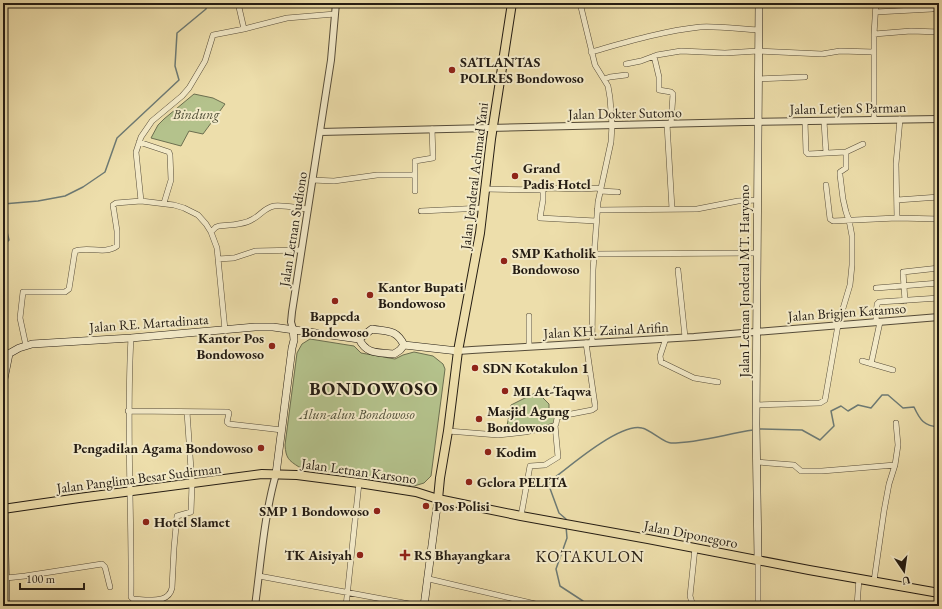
<svg xmlns="http://www.w3.org/2000/svg" width="942" height="609" viewBox="0 0 942 609" font-family="'EB Garamond',serif">
  <rect width="100%" height="100%" fill="#eddeab"/>
  <filter id="stains"><feTurbulence type="fractalNoise" baseFrequency=".005" numOctaves="4"/><feColorMatrix values="0 0 0 0 .2 0 0 0 0 .09 0 0 0 0 .02 0 0 0 .5 -.17"/></filter>
  <radialGradient id="worn" r=".72"><stop offset=".6" stop-color="#630" stop-opacity="0"/><stop offset="1" stop-color="#630" stop-opacity=".3"/></radialGradient>
  <path fill="#b4c28c" stroke="#6c6f50" d="M194 94 213 98 225 104 203 134 189 131 181 146 151 138 158 125 164 119Z
    M310 339 354 346 361 353 395 359 403 355 414 352 433 356 443 364 445 369 431 476 424 483 414 486 299 467C288 460 286 458 285 445L297 353 302 344Z
    M537 392 549 404V415L556 414 555 423 531 431H506L511 405Z"/>
  <g fill="none" stroke-linecap="round" stroke-linejoin="round">
    <path stroke="#6d7a74" stroke-width="1.5" d="M3 204 38 201 65 196 83 187 105 172 117 138 179 80 175 66 177 33 206 9 207 3
      M3 224 6 228 9 240 3 246
      M759 429 802 430 820 440 834 426 831 411 841 406 848 411 858 405 871 408 882 395H888L903 408 914 407C920 420 924 426 939 427
      M566 521V519L559 513 548 483C566 469 620 422 642 428 651 430 664 443 671 443 699 443 726 434 753 430
      M566 526 567 538 556 569 560 586 583 601 585 606"/>
    <defs>
      <path id="minor" d="M238 3 244 29
        M580 3 595 65 608 86 610 98 612 125 611 142 598 202 593 270 592 343
        M876 12 932 9
        M874 34 911 31 939 32
        M591 52C627 42 663 31 700 27 719 26 739 29 759 30
        M654 56 659 77V90L671 92 673 94 671 124
        M626 64 641 61 657 55 681 51 725 53 758 51 822 54 840 51 874 52
        M938 68H939
        M604 79 610 77 626 75
        M758 79 805 77
        M874 119V34L876 3
        M805 121 806 152 808 154 846 152 863 144
        M824 121 826 153
        M667 124 672 209
        M139 142 169 152 170 155 171 180 164 203
        M312 180 334 181 377 175H415
        M826 185 830 219 833 221 897 218 939 219
        M485 189 543 190 547 188 582 189 600 188
        M543 190V200L540 218 596 221
        M415 191V161L433 158 432 129
        M600 191 618 192
        M897 200 939 197
        M141 201 136 152 141 137 152 121 182 96 189 88 205 61 213 35 244 29 287 18 335 14
        M597 210 697 209 738 201 757 200
        M421 211 483 208
        M897 218 896 164 900 119
        M211 232 216 227 219 226C230 225 244 225 253 219 261 215 264 208 274 206 285 205 297 208 308 209
        M594 254 757 253
        M218 259 234 258 255 251 301 250
        M678 270 685 337
        M876 288 939 283
        M905 301 903 272 939 268
        M529 316V346
        M876 322 877 304 879 302 939 298
        M131 338C126 424 132 511 131 597L133 599 145 600 146 606
        M666 338 660 356 661 362 694 378 718 382
        M26 346 20 318 23 292H65L69 289 75 251C88 246 105 255 117 246V231L113 205 116 203 141 201 174 205 184 208 198 215 206 224 211 232 217 248 225 330
        M862 361 893 370
        M871 364 880 322
        M756 405 820 403 825 400 838 325 850 285 852 265V236L849 220 846 212 843 199 840 175V172L846 168V152
        M128 411 228 412 229 413 227 422 229 424 282 430
        M448 431 498 435 525 432 554 426 556 424 557 418 561 416 592 410 595 408V405L586 343
        M757 462 794 465 801 471H822L895 465
        M521 516 530 466 545 465 558 457 555 425
        M758 560V606
        M259 576 420 606
        M6 578 25 576 102 564 105 567 110 587
        M429 579 544 606
        M874 581 884 511 889 484 895 465 898 445 896 423
        M145 600C156 600 169 601 172 588L174 548 177 516 191 512 192 484 187 412
        M346 606 359 483
        M693 606 690 596 695 548
        M857 606 859 578"/>
      <path id="tertiary" d="M320 132 745 122 939 119
        M293 329 291 322 292 312 331 60 336 3
        M458 351 472 350 694 337 939 317
        M255 606C261 562 264 516 276 474"/>
      <path id="secondary" d="M359 339 372 329C388 332 396 329 404 345
        M359 339C367 355 378 352 394 354L400 350 404 345
        M404 345 458 351
        M3 357 19 348 32 344 131 338 255 327H273L359 339
        M3 384 9 354
        M3 448 6 606
        M276 474 292 348 294 340 293 329
        M758 560 756 424 759 3
        M424 606 438 499"/>
      <path id="primary" d="M438 499 440 478 448 431 458 351 480 233 491 139 512 3
        M3 509 79 498 262 474 297 475 359 483 416 492 438 499 521 516 648 539 809 570 939 593"/>
    </defs>
    <use href="#minor" stroke="#564c39" stroke-width="6"/>
    <use href="#tertiary" stroke="#564c39" stroke-width="8"/>
    <use href="#secondary" stroke="#241c13" stroke-width="8"/>
    <use href="#primary" stroke="#241c13" stroke-width="10"/>
    <use href="#minor" stroke="#f3eac8" stroke-width="5"/>
    <use href="#tertiary" stroke="#f3eac8" stroke-width="6"/>
    <use href="#secondary" stroke="#f3eac8" stroke-width="7"/>
    <use href="#primary" stroke="#eddeab" stroke-width="8"/>
  </g>
  <g fill="#8f2418" stroke="#f3eac8" stroke-width="1.5">
    <circle cx="452" cy="70" r="4"/>
    <circle cx="515" cy="176" r="4"/>
    <circle cx="504" cy="261" r="4"/>
    <circle cx="370" cy="295" r="4"/>
    <circle cx="335" cy="301" r="4"/>
    <circle cx="272" cy="346" r="4"/>
    <circle cx="475" cy="368" r="4"/>
    <circle cx="505" cy="391" r="4"/>
    <circle cx="479" cy="419" r="4"/>
    <circle cx="261" cy="448" r="4"/>
    <circle cx="488" cy="452" r="4"/>
    <circle cx="469" cy="482" r="4"/>
    <circle cx="426" cy="506" r="4"/>
    <circle cx="377" cy="511" r="4"/>
    <circle cx="146" cy="522" r="4"/>
    <circle cx="360" cy="555" r="4"/>
    <path d="M403 549h4v4h4v4h-4v4h-4v-4h-4v-4h4z"/>
  </g>
  <g text-anchor="middle" stroke-width="4" stroke-linejoin="round" paint-order="stroke">
    <g font-size="14" font-weight="bold" fill="#241c13" stroke="#f3eac8" text-anchor="start">
      <text x="460" y="67">SATLANTAS<tspan x="460" dy="16">POLRES Bondowoso</tspan></text>
      <text x="523" y="173">Grand<tspan x="523" dy="16">Padis Hotel</tspan></text>
      <text x="512" y="258">SMP Katholik<tspan x="512" dy="16">Bondowoso</tspan></text>
      <text x="378" y="292">Kantor Bupati<tspan x="378" dy="16">Bondowoso</tspan></text>
      <text x="335" y="321" text-anchor="middle">Bappeda<tspan x="335" dy="16">Bondowoso</tspan></text>
      <text x="264" y="343" text-anchor="end">Kantor Pos<tspan x="264" dy="16">Bondowoso</tspan></text>
      <text x="483" y="373">SDN Kotakulon 1</text>
      <text x="513" y="396">MI At-Taqwa</text>
      <text x="487" y="416">Masjid Agung<tspan x="487" dy="16">Bondowoso</tspan></text>
      <text x="253" y="453" text-anchor="end">Pengadilan Agama Bondowoso</text>
      <text x="496" y="457">Kodim</text>
      <text x="477" y="487">Gelora PELITA</text>
      <text x="434" y="511">Pos Polisi</text>
      <text x="369" y="516" text-anchor="end">SMP 1 Bondowoso</text>
      <text x="154" y="527">Hotel Slamet</text>
      <text x="352" y="560" text-anchor="end">TK Aisiyah</text>
      <text x="414" y="560">RS Bhayangkara</text>
    </g>
    <g font-size="14" fill="#241c13" stroke="#f3eac8">
      <text transform="translate(848 108) rotate(-1)" y="5">Jalan Letjen S Parman</text>
      <text transform="translate(625 113) rotate(-1)" y="5">Jalan Dokter Sutomo</text>
      <text transform="translate(474 176) rotate(-83)" y="5">Jalan Jenderal Achmad Yani</text>
      <text transform="translate(293 229) rotate(-81)" y="5">Jalan Letnan Sudiono</text>
      <text transform="translate(744 281) rotate(-90)" y="5">Jalan Letnan Jenderal MT. Haryono</text>
      <text transform="translate(847 312) rotate(-4)" y="5">Jalan Brigjen Katamso</text>
      <text transform="translate(149 323) rotate(-4)" y="5">Jalan RE. Martadinata</text>
      <text transform="translate(606 330) rotate(-3)" y="5">Jalan KH. Zainal Arifin</text>
      <text transform="translate(359 471) rotate(8)" y="5">Jalan Letnan Karsono</text>
      <text transform="translate(139 478) rotate(-7)" y="5">Jalan Panglima Besar Sudirman</text>
      <text transform="translate(691 534) rotate(11)" y="5">Jalan Diponegoro</text>
    </g>
    <g font-size="14" font-style="italic" fill="#4f4e37" stroke="#f3eac8">
      <text x="196" y="119">Bindung</text>
      <text x="357" y="419">Alun-alun Bondowoso</text>
    </g>
    <g font-size="16" letter-spacing="1" fill="#241c13" stroke="#f3eac8">
      <text x="590" y="562">KOTAKULON</text>
    </g>
    <g font-size="18" font-weight="bold" letter-spacing="1" fill="#241c13" stroke="#f3eac8">
      <text x="374" y="395">BONDOWOSO</text>
    </g>
  </g>
  <rect width="942" height="609" fill="none" stroke="#eddeab" stroke-width="16"/>
  <rect x="4" y="4" width="934" height="601" fill="none" stroke="#241c13" stroke-width="2"/>
  <rect x="8" y="8" width="926" height="593" fill="none" stroke="#241c13"/>
  <g transform="translate(904 571) rotate(167)" stroke="#f3eac8" stroke-width="3" paint-order="stroke">
  <path d="M0-3L7 15L0 10L-7 15Z" fill="#241c13"/>
  <text y="-6" font-size="11" font-weight="bold" text-anchor="middle" fill="#241c13">U</text>
  </g>
  <path d="M20 583v6h64v-6" fill="none" stroke="#241c13" stroke-width="2"/>
  <text x="26" y="583" font-size="12" fill="#241c13" stroke="#f3eac8" stroke-width="3" paint-order="stroke">100 m</text>
  <rect width="100%" height="100%" filter="url(#stains)"/>
  <rect width="100%" height="100%" fill="url(#worn)"/>
</svg>
